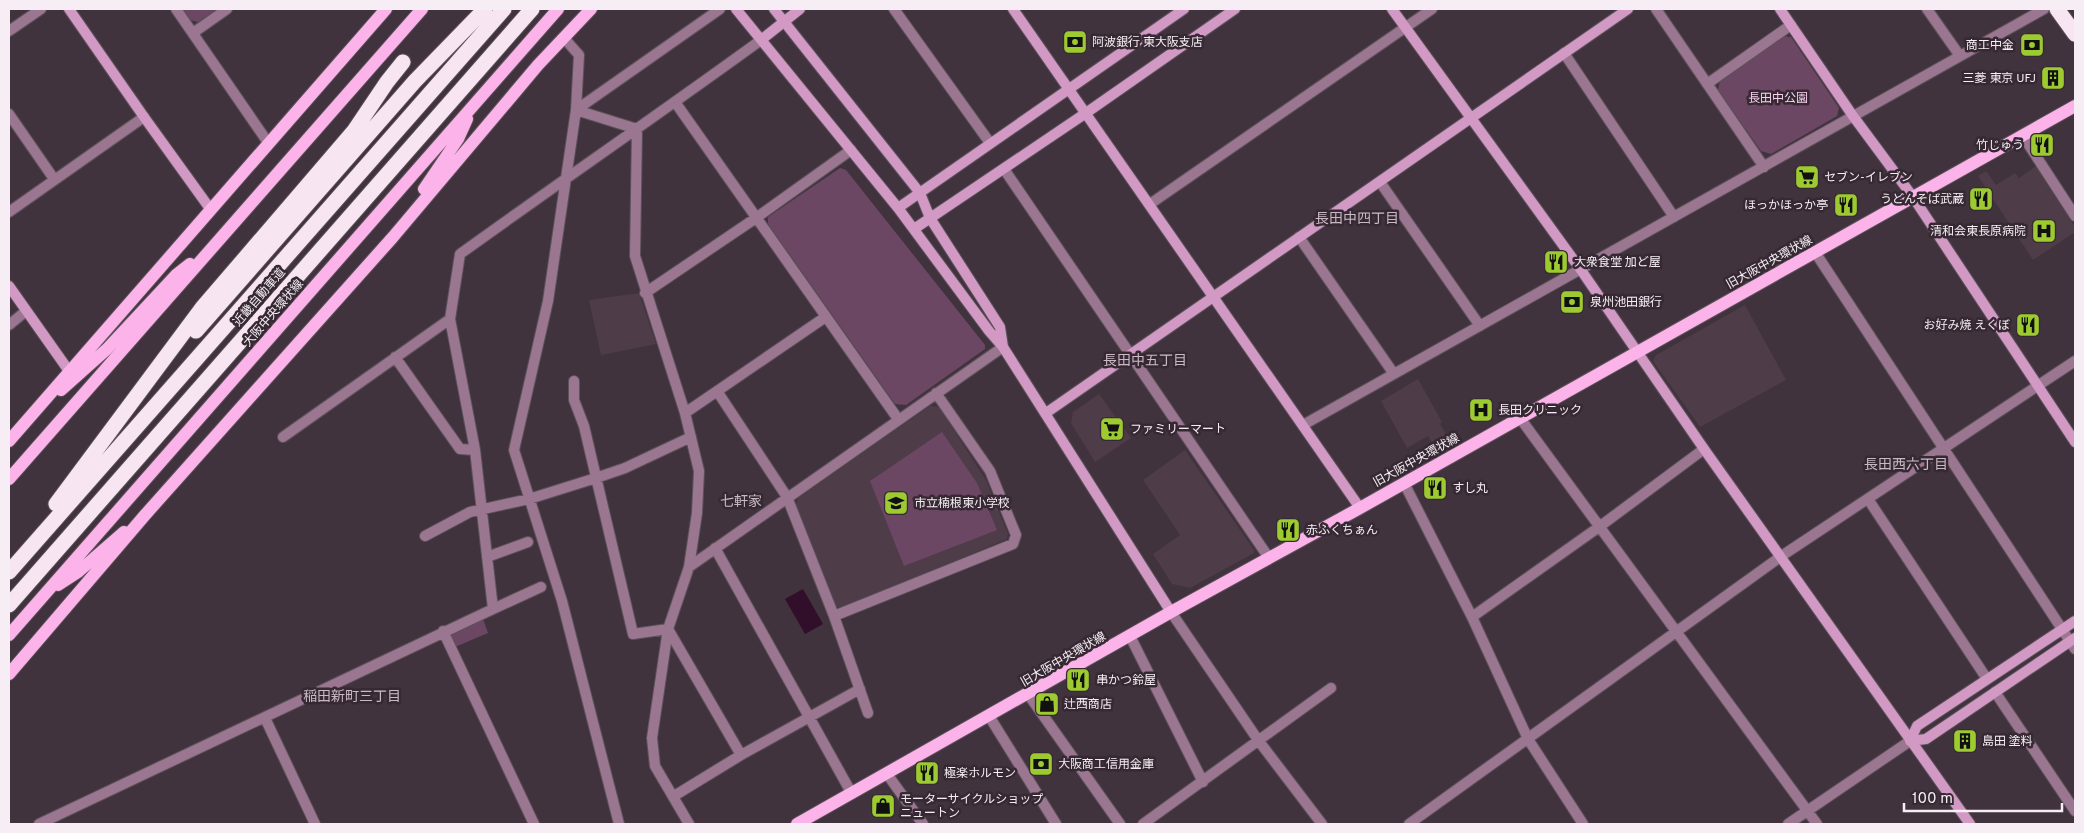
<svg xmlns="http://www.w3.org/2000/svg" width="2084" height="833" viewBox="0 0 2084 833" font-family="Overpass,'Noto Sans JP',sans-serif">
  <rect width="100%" height="100%" fill="#40333d"/>
  <path fill="#4e3c49" d="M2036 166 2075 227V232L2033 260 1978 176 1986 171 1996 185 2015 173 2019 178Z
    M639 293 656 344 601 355 589 300Z
    M1745 305 1786 380 1700 427 1653 361 1656 355Z
    M1418 379 1442 422 1440 424 1451 443 1436 451 1428 436 1407 448 1381 401Z
    M1099 394 1131 438 1095 462 1071 423 1073 412Z
    M930 406 939 407 986 480 1008 534 1007 539 842 609 832 604 795 508 798 498Z
    M1185 450 1254 550V553L1190 588 1172 584 1153 554 1180 535 1143 480Z"/>
  <path fill="#6c4763" d="M183 9H217L198 22 190 20Z
    M1782 36 1791 37 1839 108 1837 116 1771 154 1761 151 1718 90 1720 81Z
    M840 168 846 170 985 345V349L906 405 895 404 768 224V217Z
    M942 432 977 483 997 530 904 566 870 481Z
    M483 619 488 633 455 647 449 634Z"/>
  <path fill="#310e2a" d="M803 589 823 624 805 634 785 599Z"/>
  <g fill="none" stroke-linecap="round" stroke-linejoin="round">
    <defs>
      <path id="street" d="M176 9 269 144
        M894 9 990 143
        M1656 9 1764 167
        M1927 9 1960 56
        M9 31 41 9
        M193 33 227 9
        M564 38 579 55 576 110 548 301 514 450 562 601 619 824
        M1564 53 1674 217
        M1707 84 1791 25
        M675 102 898 419
        M576 110 637 129 635 256 685 413 699 471 697 513 689 567 668 629 652 738 655 766 689 824
        M576 110 720 9
        M9 114 54 179
        M2023 136 2075 216
        M1004 169 1269 558
        M1380 182 1480 326
        M1150 204 1432 9
        M9 212 144 117
        M1299 237 1394 374
        M1815 252 2075 649
        M645 293 756 218 851 150
        M9 325 26 311
        M395 357 460 449 475 450
        M574 381V400L584 426 633 634 668 629 741 755
        M717 391 787 497 834 616 868 713
        M685 413 824 318
        M1520 418 1817 824
        M1303 425 2044 9
        M283 437 450 319
        M1404 483 1472 617 1528 739 1583 824
        M1868 499 1987 679
        M425 536 470 512 529 499 596 478 625 468 691 437
        M715 548 852 794
        M487 557 528 542
        M689 567 1003 347
        M493 609 541 587
        M1171 612 1258 740 1322 824
        M834 616 1013 544 1016 535 990 471 936 393
        M1472 617 1599 527 1704 449
        M443 631 534 824
        M1130 636 1203 782
        M1995 692 2075 811
        M1028 694 1120 824
        M989 716 1056 824
        M265 718 315 824
        M887 774 923 824
        M674 796 741 755 860 689
        M39 824 493 609 475 450 450 319 460 254C560 182 662 112 761 40
        M1143 824 1331 688
        M1409 824 1780 557 2075 361
        M1788 824 1910 741"/>
      <path id="secondary" d="M69 9 144 117 211 210
        M736 9 898 208 989 331 1003 347 1171 612
        M774 9 920 193 930 218 1000 327 1003 347
        M1013 9 1360 508
        M1392 9 1581 270 1704 449 1970 824
        M1780 9 1853 116 1913 197 2075 442
        M761 40 800 9
        M898 208 1184 9
        M914 229 1086 113 1235 9
        M9 286 69 371
        M1046 413 1628 9
        M1910 741 1917 726 2075 621
        M1910 741 1926 739 2075 638"/>
      <path id="primary" d="M424 189 458 139 467 119
        M61 390 107 349 176 275 190 264
        M9 441 386 9
        M9 479 422 9
        M58 585 78 572 124 532
        M9 635 558 9
        M9 674 145 515 393 237 538 65 591 9
        M797 824 1171 612 1360 508 2075 106"/>
      <path id="highway" d="M2057 9 2075 34
        M196 331 415 81 485 9
        M56 504 202 308 354 131 387 82 403 62
        M9 572 504 9
        M9 605 532 9"/>
    </defs>
    <use href="#street" stroke="#5d515a" stroke-width="12"/>
    <use href="#secondary" stroke="#5d515a" stroke-width="12"/>
    <use href="#primary" stroke="#5d515a" stroke-width="14"/>
    <use href="#highway" stroke="#5d515a" stroke-width="17"/>
    <use href="#street" stroke="#9a7691" stroke-width="10"/>
    <use href="#secondary" stroke="#d199c4" stroke-width="10"/>
    <use href="#primary" stroke="#fbb3ea" stroke-width="12"/>
    <use href="#highway" stroke="#f7e5f2" stroke-width="15"/>
  </g>
  <defs>
    <symbol id="bank-square" viewBox="-11 -11 22 22"><rect x="-9" y="-9" width="18" height="18" rx="4" fill="#9dca30" stroke="#362933"/><path d="M-6-4H6V4H-6ZM0-2.3a2.3 2.3 0 1 0 0 4.6a2.3 2.3 0 1 0 0-4.6Z" fill="#111"/></symbol>
    <symbol id="building-square" viewBox="-11 -11 22 22"><rect x="-9" y="-9" width="18" height="18" rx="4" fill="#9dca30" stroke="#362933"/><path d="M-4-6H4V6H1V3H-1V6H-4ZM-2.5-4.3h1.7v1.8h-1.7ZM.8-4.3h1.7v1.8H.8ZM-2.5-1h1.7V.8h-1.7ZM.8-1h1.7V.8H.8Z" fill="#111"/></symbol>
    <symbol id="restaurant-square" viewBox="-11 -11 22 22"><rect x="-9" y="-9" width="18" height="18" rx="4" fill="#9dca30" stroke="#362933"/><path d="M-5-6h1v4h1v-4h1v4h1v-4h1v5L-1.5 .5V6h-2V.5L-5-1ZM5-6V6H3V1.5H1.5Q1.5-4 5-6Z" fill="#111"/></symbol>
    <symbol id="supermarket-square" viewBox="-11 -11 22 22"><rect x="-9" y="-9" width="18" height="18" rx="4" fill="#9dca30" stroke="#362933"/><path d="M-6-5.5h2.5l.6 2H6L4.5 2H-2.5L-4.4-4H-6ZM-1.5 3.2a1.3 1.3 0 1 0 .1 0ZM3 3.2a1.3 1.3 0 1 0 .1 0Z" fill="#111"/></symbol>
    <symbol id="hospital-square" viewBox="-11 -11 22 22"><rect x="-9" y="-9" width="18" height="18" rx="4" fill="#9dca30" stroke="#362933"/><path d="M-5-5h3v3.5h4V-5h3V5h-3V1.5h-4V5h-3Z" fill="#111"/></symbol>
    <symbol id="school-square" viewBox="-11 -11 22 22"><rect x="-9" y="-9" width="18" height="18" rx="4" fill="#9dca30" stroke="#362933"/><path d="M0-5L7-2L0 1L-7-2ZM-4 1L0 2.5L4 1V4Q0 6-4 4Z" fill="#111"/></symbol>
    <symbol id="shop-square" viewBox="-11 -11 22 22"><rect x="-9" y="-9" width="18" height="18" rx="4" fill="#9dca30" stroke="#362933"/><path d="M-5-2.5h2.3a2.7 3.5 0 0 1 5.4 0H5L5.5 6h-11ZM-1.5-2.5h3a1.5 2.3 0 0 0-3 0Z" fill="#111"/></symbol>
  </defs>
  <g fill-rule="evenodd">
    <use href="#bank-square" x="1061" y="28" width="28" height="28"/>
    <use href="#bank-square" x="2018" y="31" width="28" height="28"/>
    <use href="#building-square" x="2039" y="64" width="28" height="28"/>
    <use href="#restaurant-square" x="2028" y="131" width="28" height="28"/>
    <use href="#supermarket-square" x="1793" y="163" width="28" height="28"/>
    <use href="#restaurant-square" x="1967" y="185" width="28" height="28"/>
    <use href="#restaurant-square" x="1832" y="191" width="28" height="28"/>
    <use href="#hospital-square" x="2030" y="217" width="28" height="28"/>
    <use href="#restaurant-square" x="1542" y="248" width="28" height="28"/>
    <use href="#bank-square" x="1558" y="288" width="28" height="28"/>
    <use href="#restaurant-square" x="2014" y="311" width="28" height="28"/>
    <use href="#hospital-square" x="1467" y="396" width="28" height="28"/>
    <use href="#supermarket-square" x="1098" y="415" width="28" height="28"/>
    <use href="#restaurant-square" x="1421" y="474" width="28" height="28"/>
    <use href="#school-square" x="882" y="489" width="28" height="28"/>
    <use href="#restaurant-square" x="1274" y="516" width="28" height="28"/>
    <use href="#restaurant-square" x="1064" y="666" width="28" height="28"/>
    <use href="#shop-square" x="1033" y="690" width="28" height="28"/>
    <use href="#building-square" x="1951" y="727" width="28" height="28"/>
    <use href="#bank-square" x="1027" y="750" width="28" height="28"/>
    <use href="#restaurant-square" x="913" y="759" width="28" height="28"/>
    <use href="#shop-square" x="869" y="792" width="28" height="28"/>
  </g>
  <g text-anchor="middle" stroke-width="5" stroke-linejoin="round" paint-order="stroke">
    <g font-size="12" fill="#f6eef4" stroke="#362933" text-anchor="start">
      <text x="1092" y="46">阿波銀行 東大阪支店</text>
      <text x="2014" y="49" text-anchor="end">商工中金</text>
      <text x="2036" y="82" text-anchor="end">三菱 東京 UFJ</text>
      <text x="2024" y="149" text-anchor="end">竹じゅう</text>
      <text x="1824" y="181">セブン-イレブン</text>
      <text x="1964" y="203" text-anchor="end">うどんそば武蔵</text>
      <text x="1828" y="209" text-anchor="end">ほっかほっか亭</text>
      <text x="2026" y="235" text-anchor="end">清和会東長原病院</text>
      <text x="1574" y="266">大衆食堂 加ど屋</text>
      <text x="1590" y="306">泉州池田銀行</text>
      <text x="2010" y="329" text-anchor="end">お好み焼 えくぼ</text>
      <text x="1498" y="414">長田クリニック</text>
      <text x="1130" y="433">ファミリーマート</text>
      <text x="1452" y="492">すし丸</text>
      <text x="914" y="507">市立楠根東小学校</text>
      <text x="1306" y="534">赤ふくちぁん</text>
      <text x="1096" y="684">串かつ鈴屋</text>
      <text x="1064" y="708">辻西商店</text>
      <text x="1982" y="745">島田 塗料</text>
      <text x="1058" y="768">大阪商工信用金庫</text>
      <text x="944" y="777">極楽ホルモン</text>
      <text x="900" y="803">モーターサイクルショップ<tspan x="900" dy="14">ニュートン</tspan></text>
    </g>
    <g font-size="12" fill="#f9d1ef" stroke="#362933">
      <text x="1778" y="102">長田中公園</text>
    </g>
    <g font-size="12" fill="#f6eef4" stroke="#362933">
      <text transform="translate(1769 262) rotate(-29)" y="4">旧大阪中央環状線</text>
      <text transform="translate(259 297) rotate(-49)" y="4">近畿自動車道</text>
      <text transform="translate(273 313) rotate(-49)" y="4">大阪中央環状線</text>
      <text transform="translate(1416 460) rotate(-29)" y="4">旧大阪中央環状線</text>
      <text transform="translate(1063 659) rotate(-30)" y="4">旧大阪中央環状線</text>
    </g>
    <g font-size="14" fill="#c9b9c5" stroke="#362933">
      <text x="1357" y="223">長田中四丁目</text>
      <text x="1145" y="365">長田中五丁目</text>
      <text x="1906" y="469">長田西六丁目</text>
      <text x="741" y="506">七軒家</text>
      <text x="352" y="701">稲田新町三丁目</text>
    </g>
  </g>
  <rect width="2084" height="833" fill="none" stroke="#f6eef4" stroke-width="20"/>
  <path d="M1904 803v8h158v-8" fill="none" stroke="#f6eef4" stroke-width="2.5"/>
  <text x="1912" y="803" font-size="15" fill="#f6eef4" stroke="#362933" stroke-width="4" paint-order="stroke">100 m</text>
</svg>
